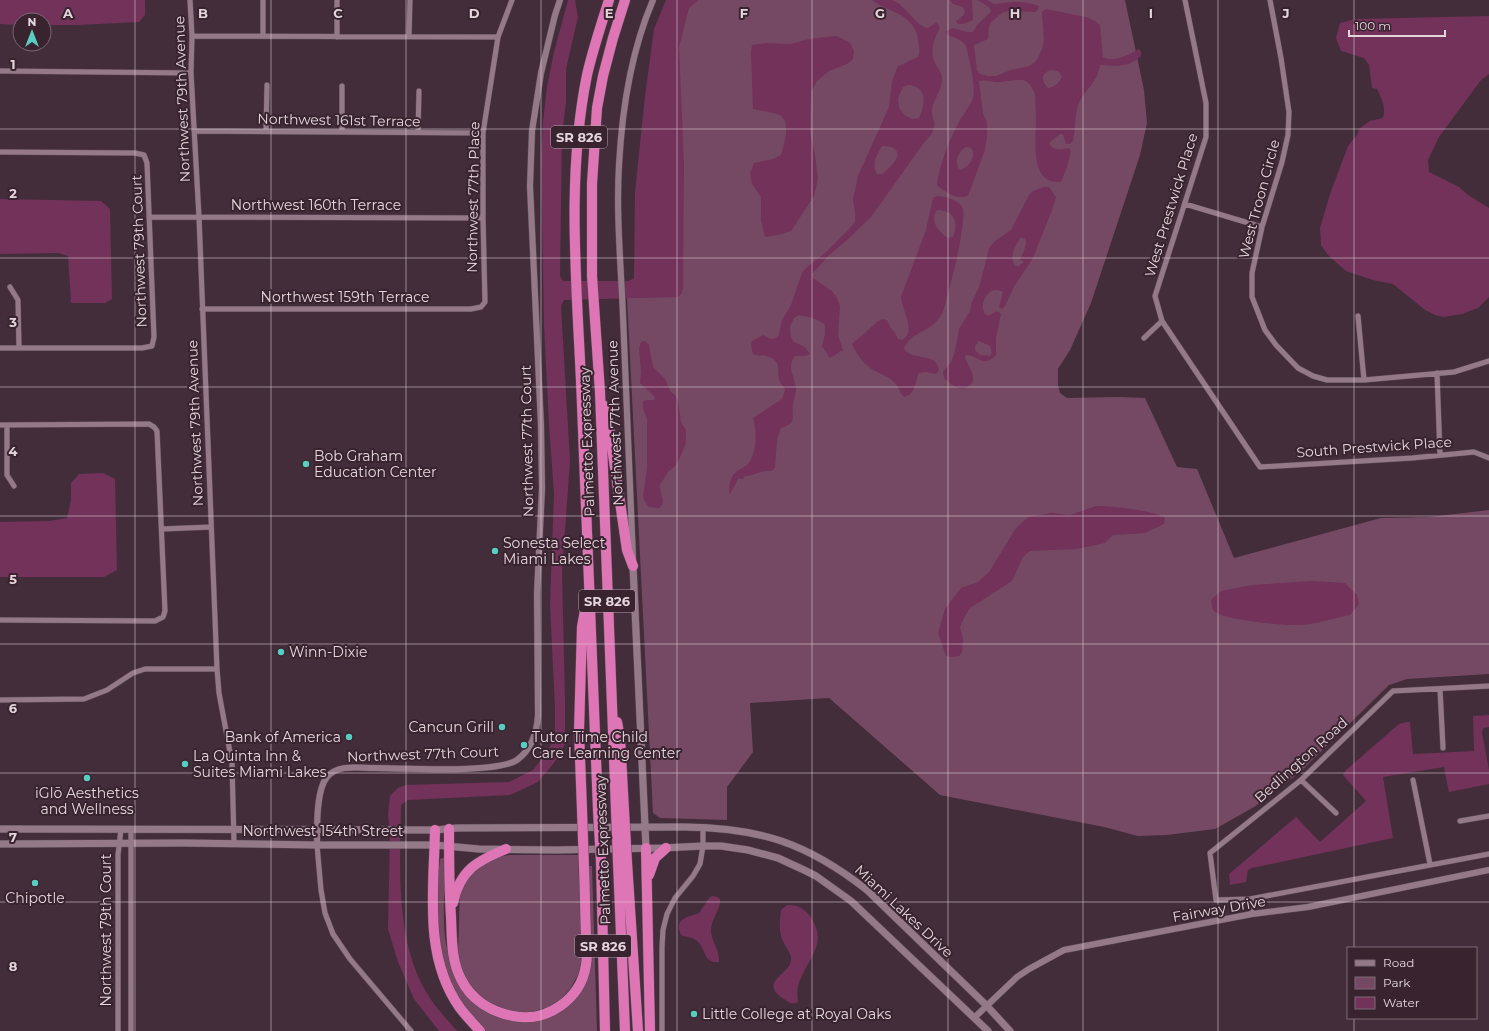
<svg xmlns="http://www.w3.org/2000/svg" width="1489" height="1031" viewBox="0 0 1489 1031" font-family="Montserrat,sans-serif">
  <rect width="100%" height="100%" fill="#432d3a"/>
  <path fill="#754963" d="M694 0H1125L1144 90 1147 123 1140 155 1091 303 1070 350 1058 369V385L1060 393 1067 398 1119 397 1145 398 1177 467 1197 469 1234 558 1381 518 1430 517 1489 510V674L1407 679 1389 685 1299 773 1254 807 1215 829 1167 835 1138 836 1104 827 940 795 829 698 750 703 753 752 727 787V820L660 818 653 813 627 297 679 293 676 49 689 4Z
    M510 855H578L583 955 579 973 570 989 558 1002 549 1007 528 1013 506 1011 480 998 466 979 459 962 458 952 460 891 468 877 490 858Z
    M442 858H444L445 862C445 891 440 936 451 962 456 974 463 986 470 998L534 1020 582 986 588 866H592L597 1031H486C477 1020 466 1009 459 997 435 956 434 905 440 859Z"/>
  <path fill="#72325a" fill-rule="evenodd" d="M0 0H145V15L139 22 79 25H44V20H20V25L0 24Z
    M568 0H575L578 17 566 69V102L562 135 560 276 563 281H629L634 278V274L635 192 645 96 654 29 666 0H699L689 8 679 47 684 165 683 287 682 293 678 297 564 300 561 306 570 461 562 573 565 700V744L554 763 538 782 510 795 408 800 401 805C400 864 395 937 425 990 433 1005 446 1018 457 1031H439L414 999 398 962 388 929 390 834 388 814 390 796 398 788 406 785 509 782 533 770 548 751 555 736V709L550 604 554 494 549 425 544 325 541 157 543 122 547 87 554 52Z
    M872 0C877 0 885 0 891 0 907 4 913 25 928 28L937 22 940 28C934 39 929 51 935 63 937 68 941 71 942 77 943 89 934 98 932 109 930 116 936 121 934 127 933 134 927 139 923 144L871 217 846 241 828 256 812 274 813 278 832 291 837 298 840 306 838 335 843 350 830 358 822 346 825 334V325C817 318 809 317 799 315L794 318 790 326 791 337 794 342 805 347 810 354 806 356H795C786 367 795 377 796 389 796 394 794 399 793 404 791 419 798 422 781 428L777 439 775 468 772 471H765L748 476H745L743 479H738L730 494C728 489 730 477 735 473 740 468 746 468 750 461 757 450 757 430 753 418L782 399 785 390C784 386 781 385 780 382 775 372 784 363 769 357 764 354 758 357 753 354L751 345 752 341 763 335 771 339 776 338 779 335 782 320 791 305 802 273 807 267 825 253 849 229 855 222V213L853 199 858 176 889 107 892 81 898 66C903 65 905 63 909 61 919 56 920 58 919 46 917 13 893 15 872 0ZM909 85C928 87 925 105 919 118L912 119 904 115 899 108 898 98 903 87ZM882 146C909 147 895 164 882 174H877C871 164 877 155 882 146Z
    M950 0H972L973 20 963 24H958L956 21 963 16 965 12 963 7 953 4Z
    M978 0H987L994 4C1013 2 1021 0 1039 6L1038 9 1036 12 1009 11 1002 13 991 22 989 27 988 39 974 45 977 70 980 74 987 76H996L1011 70 1029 66 1034 63 1038 58 1042 49 1044 41 1042 12 1046 9 1086 17 1095 21 1100 25 1103 57C1115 63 1128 55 1139 49L1141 52V56C1128 68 1117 66 1100 65 1097 83 1088 86 1080 101 1074 113 1076 127 1073 141L1070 144H1066L1063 134H1060L1049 143C1054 152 1060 149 1069 148L1071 151 1067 167 1061 182C1029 185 1036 140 1036 119 1036 111 1035 102 1035 94 1027 73 1017 81 1001 82 993 83 986 79 979 81L983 114 987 122V137L985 150 968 196C957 200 945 192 937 185 939 167 949 140 958 124 962 115 970 107 973 98 976 85 969 59 966 46 960 38 956 38 947 35L946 31 953 28 967 32H973L977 25 991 12 990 8ZM1050 70C1056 70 1060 71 1062 77 1059 83 1055 87 1048 88 1041 81 1041 74 1050 70ZM966 147 971 148 973 151C974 160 969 166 961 170L958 168C955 159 958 152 966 147Z
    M1489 16V74L1481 80 1439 137 1428 160 1429 172 1459 187 1468 195 1489 208V297L1478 308 1462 314 1444 317 1435 315 1425 310 1393 284 1373 280 1346 271 1328 255 1321 245 1320 228 1330 194 1348 146 1357 135 1359 129 1370 121 1383 118C1386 107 1382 99 1377 89L1372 88 1369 65 1364 58 1341 51 1336 38 1340 23 1356 19Z
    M837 36 850 43 854 51 853 59 847 64 829 71 817 81 811 92 810 133 815 155 818 178 814 196 791 231 778 235 765 237 761 220V197L752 184 750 174 754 163 773 159 781 155C784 144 791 124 781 116 776 112 760 111 753 109L751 52 752 45 766 43 791 44 809 39Z
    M1043 187H1049L1056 197 1052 210 1033 258 1015 285 1005 306 1002 309 999 307 1003 292C990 284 978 302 985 314L988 316 997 311 1001 314 996 338V355C982 369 979 355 966 355L965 357C967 364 973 371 973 378 974 381 972 384 969 386 961 393 950 384 944 378L943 372 951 362 955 351 959 329 970 311 972 302 979 287 984 269 989 248 995 241 1011 230 1029 195 1033 191ZM1020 238H1024L1026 241C1026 246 1023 255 1020 259L1024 262 1019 266H1015C1009 257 1015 247 1020 238ZM979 341 990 346 992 353 990 356 980 355 975 350V346Z
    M937 196C945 196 960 200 963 209 964 213 963 217 963 221 960 252 951 282 943 312 940 317 936 323 931 326 920 334 910 335 904 348 910 362 937 351 939 370L936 374 926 372 919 373C914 383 917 393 904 397 900 393 899 388 896 384 891 378 883 375 877 372 865 366 857 356 852 344L877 322 882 319 887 320 889 324 890 327 895 333 898 339 902 340C917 332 902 311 901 297L926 230 933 198ZM937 210C954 210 959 222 953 237L948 238C939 232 929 221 937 210Z
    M0 199 101 201 110 209 112 299 105 303H71L68 256 58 253 0 254Z
    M645 341 649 345 653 367 665 379 671 392 676 396 678 401 681 422 686 430V443L678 462 675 466 668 472 660 485V489L663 501 662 505 659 508 649 507 645 502 643 497 647 468V419L643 409V401L648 400H654L655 397 640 383 641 372 639 348 641 342Z
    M103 473 115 479 117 570 104 577H0V522L49 521 67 518 71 500V483L79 474Z
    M1096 506C1111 506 1153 510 1165 518L1164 524 1145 533 1113 535 1105 543 1077 549 1030 551 1023 557 1012 581 970 608 965 616 960 627 963 639 962 652 959 656 952 657 946 656 938 633 945 609 961 588 978 582 989 572 1016 528 1028 517 1052 513 1070 515Z
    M1312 581 1345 583 1357 595 1359 604 1350 615C1334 618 1317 624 1301 625 1286 626 1225 620 1215 612 1212 609 1212 605 1211 600L1221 591 1252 585Z
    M1489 715V727L1483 728 1482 733 1489 770V784L1449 792 1444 767 1383 777 1393 838 1252 868 1248 870 1246 882 1230 885 1229 874 1296 817 1320 842 1366 801 1343 775 1346 770 1399 724 1407 722H1410L1413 754 1474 751 1473 716Z
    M712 896 718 897 720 899C721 910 710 920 711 932 712 943 720 950 719 962 703 964 707 949 696 940 692 937 686 937 681 935 673 918 689 917 699 913L709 898Z
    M787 905C797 905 802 907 809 915 829 941 810 956 800 980 797 987 797 994 798 1002 794 1004 791 1004 787 1001 753 981 794 975 791 957 790 952 785 946 783 941 778 931 780 920 781 910Z"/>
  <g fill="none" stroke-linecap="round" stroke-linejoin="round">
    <defs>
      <path id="minor" d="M190 0 192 36 191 73 199 217 217 669 219 693 232 763 234 843
        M1185 0 1206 103V137L1155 296 1162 321 1260 467 1412 458 1474 452 1489 458
        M1270 0 1281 58 1289 112 1288 135 1282 162 1262 227 1252 273V297L1265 330 1276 345 1298 368 1313 376 1327 380H1364L1454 372 1489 361
        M192 36 498 37
        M263 36V0
        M409 36 410 0
        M337 37V0
        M0 71 191 73
        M342 86V132
        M194 131 483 133
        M266 131 267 85
        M418 132 419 91
        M0 152 135 153 144 155 147 163 154 337 152 346 142 348H0
        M1185 204 1262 227
        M149 217 483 218
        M10 287 18 300 19 348
        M202 309H471L481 307 485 302 483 218V133L498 37 512 0
        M1358 316 1364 380
        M1144 338 1162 321
        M1437 373 1440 455
        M0 425 149 424 154 427 157 431 165 611 163 617 155 621 0 620
        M7 425V475L14 486
        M162 529 211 527
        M1489 686 1393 691 1301 780 1210 853 1216 900 1250 899 1489 854
        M1440 689 1443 748
        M0 700 84 699 107 690 133 673 145 669H217
        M1301 780 1336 813
        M1413 780 1430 864
        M1460 821 1489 816
        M131 829V1031
        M317 845 321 890 325 913 333 934 350 959 411 1031
        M1250 899 1252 914
        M118 1031V855L121 829
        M662 1031V947L663 930 667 914 675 898 693 876 700 864 703 846V827"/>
      <path id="tertiary" d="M633 558C630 478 627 397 623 316 621 266 616 215 619 165 622 110 631 51 653 0
        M317 845C317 828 316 790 327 777 338 764 358 768 373 768 401 768 496 774 517 760 532 749 537 733 538 715L537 593 542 489 541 425 530 186 532 131 541 73 555 15 560 0
        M975 1017 1017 977 1029 969 1064 950 1252 914 1308 907 1489 870"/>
      <path id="secondary" d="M633 566 646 848
        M0 829 435 830 457 828 685 827C761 828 807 843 867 890L987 1006 1010 1031
        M0 844 184 843 317 845H435L479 849 556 850 662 848 703 846H721L748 850 778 858 804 870 816 876 851 901 988 1031"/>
      <path id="motorway" d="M603 405 608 420 627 550 633 566
        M617 722 620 738 624 810
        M582 810 579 731 582 627 586 605
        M598 810C593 675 587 540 582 405 578 295 565 183 587 75 593 49 601 25 609 0
        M616 810 600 392 592 276V184L597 108 603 76 613 38 625 0
        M449 829C449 858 449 888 451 917 452 938 451 960 461 979 471 1000 491 1012 513 1016 547 1023 581 999 586 965 588 955 586 944 586 935 585 912 585 890 584 868
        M435 830C434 889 423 956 460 1008 466 1016 473 1023 480 1031
        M646 848 650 1031
        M601 862 605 1031
        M618 862 625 1031
        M627 862 638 1031
        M649 875 655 858 666 848
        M453 903C460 870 477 861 506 849"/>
    </defs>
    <use href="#minor" stroke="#5d4b56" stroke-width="6"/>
    <use href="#tertiary" stroke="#5d4b56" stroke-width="7"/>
    <use href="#secondary" stroke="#5d4b56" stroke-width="8"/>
    <use href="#motorway" stroke="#5d4b56" stroke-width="11"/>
    <use href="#minor" stroke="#947988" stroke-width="5"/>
    <use href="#tertiary" stroke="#947988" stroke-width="6"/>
    <use href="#secondary" stroke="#947988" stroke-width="7"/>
    <use href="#motorway" stroke="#de75b5" stroke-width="10"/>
    <defs>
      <path id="motorway-bridge" d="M582 810 584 868
        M598 810 601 862
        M616 810 618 862
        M624 810 627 862"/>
    </defs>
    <use href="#motorway-bridge" stroke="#5d4b56" stroke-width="11" stroke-linecap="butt"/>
    <use href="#motorway-bridge" stroke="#de75b5" stroke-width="10"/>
  </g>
  <path fill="none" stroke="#e4d5dd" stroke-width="1" stroke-opacity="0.55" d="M135 0V1031M271 0V1031M406 0V1031M541 0V1031M677 0V1031M812 0V1031M948 0V1031M1083 0V1031M1218 0V1031M1354 0V948M0 129H1489M0 258H1489M0 387H1489M0 516H1489M0 644H1489M0 773H1489M0 902H1489M1354 1018V1031"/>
  <g fill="#57cec1" stroke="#39232f" stroke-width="1.5">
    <circle cx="306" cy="464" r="4"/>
    <circle cx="495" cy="551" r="4"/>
    <circle cx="281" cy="652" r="4"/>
    <circle cx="502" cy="727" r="4"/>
    <circle cx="349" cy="737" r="4"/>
    <circle cx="524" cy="745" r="4"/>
    <circle cx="185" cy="764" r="4"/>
    <circle cx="87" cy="778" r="4"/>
    <circle cx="35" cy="883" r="4"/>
    <circle cx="694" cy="1014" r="4"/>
  </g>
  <g text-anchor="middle" stroke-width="4" stroke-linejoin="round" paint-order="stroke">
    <g fill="#39232f" stroke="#b1a0a9" stroke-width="1">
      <rect x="551" y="126" width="56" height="22" rx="3"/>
      <rect x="579" y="590" width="56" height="22" rx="3"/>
      <rect x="575" y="935" width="56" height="22" rx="3"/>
    </g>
    <g font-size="13" font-weight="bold" fill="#e4d5dd">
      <text x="579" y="142">SR 826</text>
      <text x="607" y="606">SR 826</text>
      <text x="603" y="951">SR 826</text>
    </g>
    <g font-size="14" fill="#e4d5dd" stroke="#39232f">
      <text transform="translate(182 99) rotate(-92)" y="5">Northwest 79th Avenue</text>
      <text transform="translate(339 120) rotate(1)" y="5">Northwest 161st Terrace</text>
      <text transform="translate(473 197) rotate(-89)" y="5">Northwest 77th Place</text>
      <text transform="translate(1259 199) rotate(-75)" y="5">West Troon Circle</text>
      <text x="316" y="210">Northwest 160th Terrace</text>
      <text transform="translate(1171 205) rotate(-73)" y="5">West Prestwick Place</text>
      <text transform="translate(139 251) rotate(-92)" y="5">Northwest 79th Court</text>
      <text x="345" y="302">Northwest 159th Terrace</text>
      <text transform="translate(195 423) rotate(-92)" y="5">Northwest 79th Avenue</text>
      <text transform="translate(615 423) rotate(-92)" y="5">Northwest 77th Avenue</text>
      <text transform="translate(527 441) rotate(-91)" y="5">Northwest 77th Court</text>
      <text transform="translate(587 442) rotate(-92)" y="5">Palmetto Expressway</text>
      <text transform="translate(1374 447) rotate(-4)" y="5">South Prestwick Place</text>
      <text transform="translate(423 754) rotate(-2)" y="5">Northwest 77th Court</text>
      <text transform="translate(1301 760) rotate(-42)" y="5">Bedlington Road</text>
      <text x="323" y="836">Northwest 154th Street</text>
      <text transform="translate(603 850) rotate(-92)" y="5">Palmetto Expressway</text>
      <text transform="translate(1219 909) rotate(-10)" y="5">Fairway Drive</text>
      <text transform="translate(904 911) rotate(43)" y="5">Miami Lakes Drive</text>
      <text transform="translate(106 930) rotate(-90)" y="5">Northwest 79th Court</text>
    </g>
    <g font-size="14" fill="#e4d5dd" stroke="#39232f" text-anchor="start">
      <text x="314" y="461">Bob Graham<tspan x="314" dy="16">Education Center</tspan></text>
      <text x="503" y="548">Sonesta Select<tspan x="503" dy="16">Miami Lakes</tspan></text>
      <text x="289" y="657">Winn-Dixie</text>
      <text x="494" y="732" text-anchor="end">Cancun Grill</text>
      <text x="341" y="742" text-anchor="end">Bank of America</text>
      <text x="532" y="742">Tutor Time Child<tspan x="532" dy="16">Care Learning Center</tspan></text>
      <text x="193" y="761">La Quinta Inn &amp;<tspan x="193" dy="16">Suites Miami Lakes</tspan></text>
      <text x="87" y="798" text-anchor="middle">iGlō Aesthetics<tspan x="87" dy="16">and Wellness</tspan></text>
      <text x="35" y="903" text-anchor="middle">Chipotle</text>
      <text x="702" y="1019">Little College at Royal Oaks</text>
    </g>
  </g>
  <g font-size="13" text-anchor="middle" font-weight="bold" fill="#e4d5dd" stroke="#39232f" stroke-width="4" stroke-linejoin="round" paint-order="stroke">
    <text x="68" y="18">A</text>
    <text x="203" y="18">B</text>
    <text x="338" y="18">C</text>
    <text x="474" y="18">D</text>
    <text x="609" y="18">E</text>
    <text x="744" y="18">F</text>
    <text x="880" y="18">G</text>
    <text x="1015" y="18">H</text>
    <text x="1151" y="18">I</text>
    <text x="1286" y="18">J</text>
    <text x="13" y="69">1</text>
    <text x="13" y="198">2</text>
    <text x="13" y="327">3</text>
    <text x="13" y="456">4</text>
    <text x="13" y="584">5</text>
    <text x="13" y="713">6</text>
    <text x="13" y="842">7</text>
    <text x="13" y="971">8</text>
  </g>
  <rect x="1347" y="947" width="130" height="72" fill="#39232f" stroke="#7d6a75"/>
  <rect x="1355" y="960" width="20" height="6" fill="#947988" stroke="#7d6a75"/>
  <text x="1383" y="967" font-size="12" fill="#e4d5dd">Road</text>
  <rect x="1355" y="977" width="20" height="12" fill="#754963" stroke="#7d6a75"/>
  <text x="1383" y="987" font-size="12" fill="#e4d5dd">Park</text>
  <rect x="1355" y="997" width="20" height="12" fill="#72325a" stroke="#7d6a75"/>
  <text x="1383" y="1007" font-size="12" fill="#e4d5dd">Water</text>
  <g transform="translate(32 32)"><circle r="19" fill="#39232f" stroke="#7d6a75"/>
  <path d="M0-3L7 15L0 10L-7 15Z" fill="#57cec1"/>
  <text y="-6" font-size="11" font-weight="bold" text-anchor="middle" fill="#e4d5dd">N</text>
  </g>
  <path d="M1349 30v6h96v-6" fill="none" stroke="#e4d5dd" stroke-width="2"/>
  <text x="1355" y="30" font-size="12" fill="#e4d5dd" stroke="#39232f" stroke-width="3" paint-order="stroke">100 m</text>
</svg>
